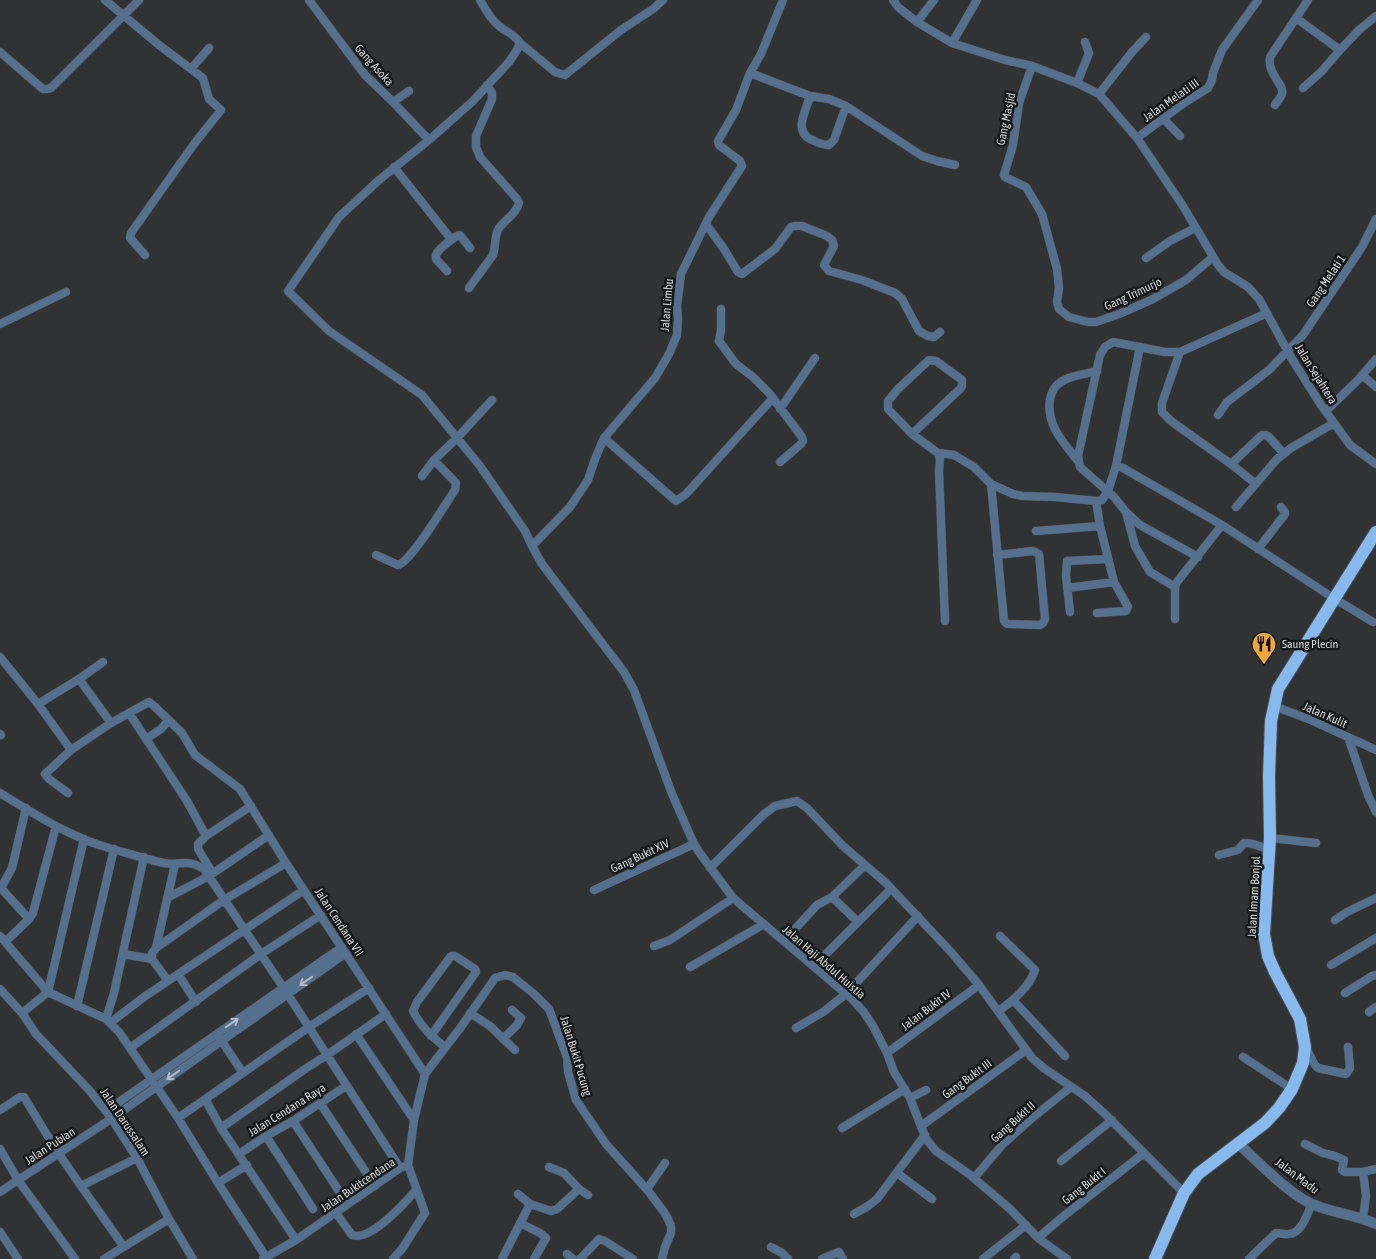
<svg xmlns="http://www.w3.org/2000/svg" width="1376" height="1259" viewBox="0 0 1376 1259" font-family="'Asap Condensed',sans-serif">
  <rect width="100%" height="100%" fill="#303234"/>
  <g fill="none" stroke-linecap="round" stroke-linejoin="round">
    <defs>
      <path id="minor" d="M105 0 159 45 203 78 209 99 221 110 194 144 131 233 130 238 145 255
        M309 0 365 75 393 102 429 140
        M480 0C485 9 490 19 499 26 507 33 514 33 520 43L517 50 509 62 473 101 429 140 379 180 339 217 288 291 329 331 422 395 480 466 525 531 532 546 542 564 624 672 634 690 672 794 694 844 699 852 733 898 852 999 863 1011 873 1026 887 1053 894 1072 910 1098 926 1139 936 1151 969 1174 1010 1209 1038 1238 1067 1259
        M893 0 898 7 917 22 952 43 1005 60 1032 66 1077 83 1099 94 1137 138 1183 206 1218 265 1224 272 1248 287 1259 299 1292 359 1321 405 1350 445 1376 464
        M1296 18 1340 50 1359 30 1376 16
        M917 22 934 0
        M520 43 555 72 565 75 621 30 653 9 663 0
        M952 43 977 0
        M0 52 43 89H47L51 88 139 0
        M1032 66 1019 103 1013 145 1004 175 1005 177 1026 187 1042 214 1057 269 1059 288 1057 302 1059 309 1069 317 1088 322H1096L1119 314 1151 300 1186 280 1213 257
        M191 69 209 48
        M750 73 810 96C807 109 793 130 810 139 817 142 821 145 829 145L834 140 846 106
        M1077 83 1089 53 1085 42
        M1303 88 1321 72 1340 50
        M1099 94 1132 52 1146 37
        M810 96 829 99 846 106 922 156 937 161 955 165
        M393 102 409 91
        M1275 105C1277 101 1281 98 1282 94 1285 85 1267 74 1270 57L1308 0
        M1163 118 1180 136
        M1137 138 1184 103 1208 88 1212 80 1213 73 1222 50 1258 0
        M394 167 451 239
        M706 224 724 249 738 272 742 274 775 249 791 227 795 226H802L827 236 832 240 834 246 824 265 829 271 862 280 895 293 902 299 919 331 928 336 934 337 940 332
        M1146 258 1170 241 1195 228
        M447 271 436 259C436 258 436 256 436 255 438 249 455 236 460 235L470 248
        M469 288 493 255C496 247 494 235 499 228 506 219 516 214 519 203L517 199 480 157 476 147V136L492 99V93L487 85
        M721 309V330L719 341 736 364 753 377 769 393 802 437 803 441 801 444 780 462
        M0 324 66 292
        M1180 352 1162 403V412L1171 421 1231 464 1256 484
        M1362 375 1376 387
        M780 409 815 358
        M1326 411 1359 379 1376 359
        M1218 415 1227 402 1269 370 1303 335 1362 247 1376 219
        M912 434 960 389 962 386V380L936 361 929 360 898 389 888 401V409L912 434 938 453
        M604 438 676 501 686 494 772 399
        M1078 461C1063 442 1046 425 1050 399 1051 395 1053 389 1057 385 1067 376 1084 374 1097 371
        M1231 464 1262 435H1266L1269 437 1284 454
        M1116 466 1140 347
        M422 476 434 460
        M991 484 1004 621 1007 624 1040 625 1043 623 1045 619 1039 554 1033 551 997 555
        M1096 501 1100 526 1114 582 1128 607 1126 611 1097 613
        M1236 507 1277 459 1291 448 1334 423
        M1126 512 1135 546 1150 572 1175 587
        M1036 531 1100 526
        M532 546 570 507 588 480 595 459 604 438 655 378 669 354 677 335 678 319 677 306 681 274 709 217 742 166 740 161 719 145 718 141 736 110 750 73 761 54 783 0
        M1258 549 1285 514V512L1281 507
        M376 555 398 565C412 561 445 504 455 490L456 483 434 460 457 438 492 400
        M1198 557 1140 525 1126 512 1114 497 1080 467 1078 456 1100 355 1105 347 1113 342 1165 352H1180L1267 313
        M1067 588 1114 582
        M1070 612 1066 576 1067 561 1108 559
        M1175 619V587L1177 582 1222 525
        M945 621 939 471 940 459 938 453 954 455 974 467 991 484 1013 494 1022 496 1055 497 1096 501 1102 500 1108 491 1116 466 1123 468 1222 525 1335 599 1373 622
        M0 657 38 704 71 750 45 774 49 779 68 793
        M38 704 79 679 103 662
        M1274 706 1311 720 1376 750
        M129 713 187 801 206 836
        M111 723 149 702 154 706 182 733 195 755 240 789 286 863 425 1074
        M0 734 1 735
        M1348 737 1368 795 1376 812
        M146 739 161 729 169 720
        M71 750 111 723 79 679
        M0 793C35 814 69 837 109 848 127 853 146 859 164 863 182 866 186 858 204 869L244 929 283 987 400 1168
        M1270 838 1316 843
        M1219 855 1238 850 1244 843C1253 842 1261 848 1270 849
        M710 868 764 814 775 806 797 801 807 808 843 846 886 883 951 952 979 985 1032 1058 1045 1069 1085 1096 1104 1113 1184 1193
        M212 872 198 849V844L206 836 251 806
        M0 887 29 919 5 942
        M1 888 12 868 26 808
        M594 890 694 844
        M832 897 858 922
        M167 898 209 876 269 835
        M29 919 33 913 56 826
        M1335 920 1347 912 1376 898
        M0 936 48 992
        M784 941 817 905 832 897 865 865
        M654 946 670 940 733 898
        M156 948 175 864
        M123 954 152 959
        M1331 965 1376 938
        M814 966 891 889
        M690 967 764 924
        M178 974 196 1002
        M168 981 152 959V953L156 948 224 900 286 863
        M0 989 22 1013 36 1034 90 1091 109 1115 137 1158 169 1219 193 1259
        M48 992 84 839
        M1345 993 1372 976 1376 975
        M1013 1000 1065 1056
        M77 1006 114 849
        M999 1011C1013 1000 1029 988 1035 970L1000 936
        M1369 1012 1376 1007
        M22 1013 48 992 106 1019 119 1032 178 1118 218 1183 266 1257
        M470 1013 490 1026 515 1050
        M106 1019 114 993 144 857
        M110 1023 144 997 304 890
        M796 1028 823 1012 846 994 918 916
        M356 1034 414 1120
        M431 1036 476 972 475 969 455 956H451L417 1002 413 1011C421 1027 432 1037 445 1047
        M219 1037 243 1073
        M503 1039 517 1025 521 1018 512 1010
        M130 1048 261 954 321 915
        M1306 1048 1315 1065 1318 1068 1346 1074 1350 1068 1348 1047
        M887 1053 979 985
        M1243 1057 1292 1089
        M910 1098 926 1090
        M205 1099 221 1128 296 1240
        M320 1103 375 1186
        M0 1110 20 1097H24L47 1135 59 1150V1154L81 1186 137 1158
        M106 1111 342 947
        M178 1118 309 1027 369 988
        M293 1121 339 1191
        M921 1126 1026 1050
        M221 1128 305 1069 327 1055 386 1014
        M842 1128 905 1089
        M266 1136 313 1209
        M1305 1144 1323 1153 1335 1156 1344 1160 1342 1170 1345 1172H1363L1376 1169
        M0 1149 18 1180 75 1259
        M239 1154 266 1136 293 1121 346 1086
        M1061 1161 1112 1120
        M897 1173 932 1199
        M974 1178 1003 1144 1031 1119 1071 1087
        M218 1183 247 1165
        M81 1186 124 1247
        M579 1189 588 1195
        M647 1189 665 1163
        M0 1192 111 1119 346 953
        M518 1194 530 1204
        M336 1213 352 1235C370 1242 405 1203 416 1190
        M854 1214 868 1206 877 1199 925 1135
        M1363 1218 1366 1196 1363 1172
        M520 1223 540 1233 546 1238 534 1259
        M0 1232 18 1259
        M1038 1238 1060 1219 1144 1153
        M771 1247 782 1253 788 1259
        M567 1254 573 1259
        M104 1259 169 1219
        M263 1259 296 1240 400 1168 408 1165 414 1120 425 1074 461 1027 495 978 505 975 513 977 533 993 549 1009 567 1057 568 1072 576 1100 606 1144 649 1192 664 1212 668 1219 671 1226V1233L665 1247 662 1259
        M393 1259 402 1249 425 1213 408 1165
        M502 1259 530 1204 551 1211 557 1209 579 1189 564 1173 549 1167
        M580 1259 599 1239 605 1241 633 1259
        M822 1259 839 1252 843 1259
        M983 1259 1026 1225
        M1014 1259 1016 1257
        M1249 1259 1276 1233C1281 1233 1285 1235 1289 1234 1302 1233 1307 1214 1312 1204"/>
      <path id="tertiary" d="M1239 1144C1258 1162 1287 1192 1310 1203 1330 1213 1355 1214 1376 1224"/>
      <path id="trunk" d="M1155 1259 1184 1193 1198 1174 1265 1123 1279 1108 1292 1089 1303 1063 1305 1047 1300 1019 1275 972 1268 956 1264 934 1270 838 1269 776 1271 721 1278 689 1376 532"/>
    </defs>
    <use href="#minor" stroke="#4d4f51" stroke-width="9"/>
    <use href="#tertiary" stroke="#4d4f51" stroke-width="11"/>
    <use href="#trunk" stroke="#4d4f51" stroke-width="14"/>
    <use href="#minor" stroke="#54708e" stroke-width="8"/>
    <use href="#tertiary" stroke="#54708e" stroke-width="10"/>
    <use href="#trunk" stroke="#87b8ee" stroke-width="12"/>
  </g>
  <defs><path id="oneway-shaft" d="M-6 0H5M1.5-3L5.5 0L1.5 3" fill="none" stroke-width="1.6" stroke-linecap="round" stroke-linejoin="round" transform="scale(1.25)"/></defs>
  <g stroke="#b3bbc4">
    <use href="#oneway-shaft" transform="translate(306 981) rotate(145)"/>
    <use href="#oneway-shaft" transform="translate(232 1023) rotate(-35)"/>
    <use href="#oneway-shaft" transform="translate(173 1075) rotate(145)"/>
  </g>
  <defs>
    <symbol id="restaurant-pin" viewBox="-11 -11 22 30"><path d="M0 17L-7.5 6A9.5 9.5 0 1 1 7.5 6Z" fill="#eea73c" stroke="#18191a"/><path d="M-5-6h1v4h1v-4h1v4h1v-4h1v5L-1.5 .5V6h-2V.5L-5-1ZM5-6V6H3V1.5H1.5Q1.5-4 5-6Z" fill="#111"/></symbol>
  </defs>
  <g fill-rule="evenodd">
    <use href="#restaurant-pin" x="1250" y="630" width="28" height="38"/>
  </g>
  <g text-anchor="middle" stroke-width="5" stroke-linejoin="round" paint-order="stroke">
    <g font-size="12" fill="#d3d4d6" stroke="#18191a">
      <text transform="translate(374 65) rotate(48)" y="4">Gang Asoka</text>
      <text transform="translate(1171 100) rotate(-35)" y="4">Jalan Melati III</text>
      <text transform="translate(1006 119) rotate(-78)" y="4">Gang Masjid</text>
      <text transform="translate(1326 281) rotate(-56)" y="4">Gang Melati 1</text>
      <text transform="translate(1133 294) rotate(-25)" y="4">Gang Trimurjo</text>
      <text transform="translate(667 305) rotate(-85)" y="4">Jalan Limbu</text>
      <text transform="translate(1316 374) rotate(58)" y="4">Jalan Sejahtera</text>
      <text transform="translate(1325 715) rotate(24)" y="4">Jalan Kulit</text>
      <text transform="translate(640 856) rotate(-25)" y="4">Gang Bukit XIV</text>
      <text transform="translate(1254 897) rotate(-87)" y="4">Jalan Imam Bonjol</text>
      <text transform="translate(339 922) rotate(57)" y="4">Jalan Cendana VII</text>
      <text transform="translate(824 962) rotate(41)" y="4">Jalan Haji Abdul Huistia</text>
      <text transform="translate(926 1010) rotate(-37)" y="4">Jalan Bukit IV</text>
      <text transform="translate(576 1056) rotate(73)" y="4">Jalan Bukit Pucung</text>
      <text transform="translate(967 1079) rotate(-36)" y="4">Gang Bukit III</text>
      <text transform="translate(287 1110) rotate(-32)" y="4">Jalan Cendana Raya</text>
      <text transform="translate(125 1122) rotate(56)" y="4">Jalan Darussalam</text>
      <text transform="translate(1013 1122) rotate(-42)" y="4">Gang Bukit II</text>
      <text transform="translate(50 1146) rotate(-33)" y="4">Jalan Pubian</text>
      <text transform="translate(1297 1176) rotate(37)" y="4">Jalan Madu</text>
      <text transform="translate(358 1185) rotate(-34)" y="4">Jalan Bukitcendana</text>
      <text transform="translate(1084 1186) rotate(-38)" y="4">Gang Bukit I</text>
    </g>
    <g font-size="12" fill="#d3d4d6" stroke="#18191a" text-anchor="start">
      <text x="1282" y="648">Saung Plecin</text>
    </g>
  </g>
</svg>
